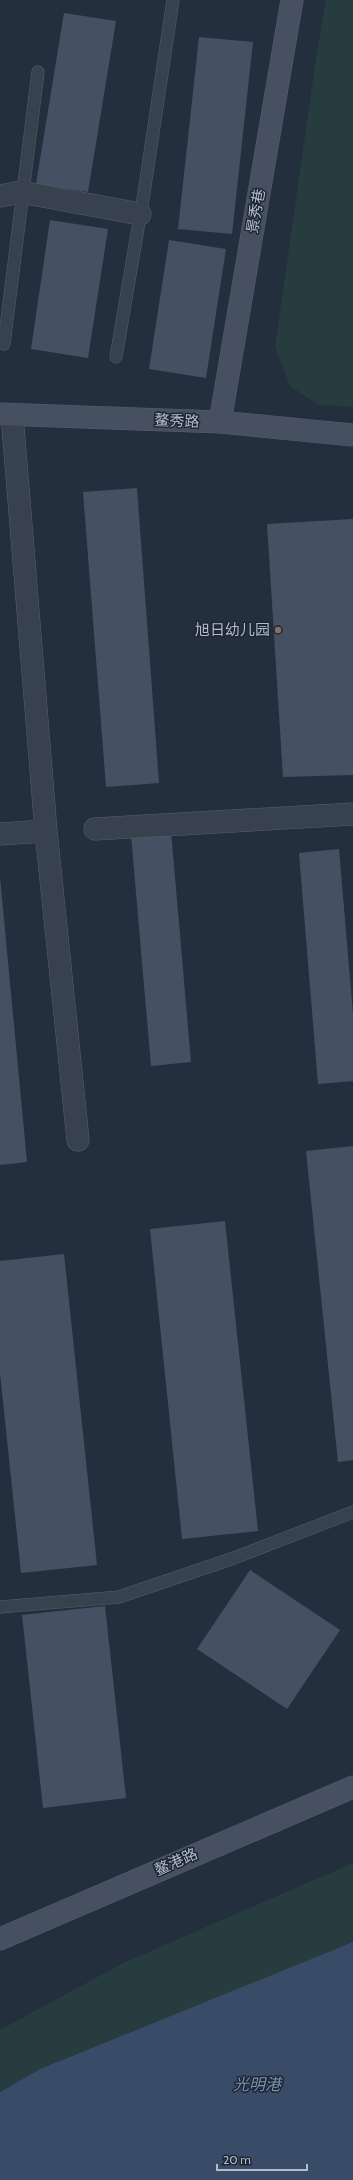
<svg xmlns="http://www.w3.org/2000/svg" width="353" height="2180" viewBox="0 0 353 2180" font-family="Cabin,'Noto Sans SC',sans-serif">
  <rect width="100%" height="100%" fill="#242f3e"/>
  <path fill="#263c3f" d="M326 0H353V407L319 405 290 386 275 347 317 51Z
    M353 1863V1942L40 2069 0 2092V2030L123 1963Z"/>
  <path fill="#394c67" d="M353 1942V2180H0V2092L40 2069Z"/>
  <path fill="#455162" d="M64 13 116 21 88 192 36 184Z
    M199 37 253 42 232 234 178 229Z
    M50 220 108 229 88 358 31 349Z
    M169 240 226 249 206 378 149 369Z
    M137 488 159 783 106 787 83 492Z
    M353 519V775L283 777 267 524Z
    M171 831 191 1062 151 1066 131 835Z
    M339 849 353 1014V1081L318 1084 299 853Z
    M0 877 27 1162 0 1165Z
    M353 1146V1460L338 1462 306 1151Z
    M225 1221 258 1531 182 1539 150 1229Z
    M64 1254 97 1565 21 1573 0 1373V1261Z
    M250 1570 340 1630 287 1709 197 1649Z
    M105 1606 126 1798 43 1808 22 1615Z"/>
  <g fill="none" stroke-linecap="round" stroke-linejoin="round">
    <defs>
      <path id="lane" d="M4 344 38 72
        M116 357 144 193 173 0
        M0 1607 119 1597 234 1558 353 1512"/>
      <path id="street" d="M0 196 21 192 140 214
        M12 415 46 831 78 1140
        M95 829 353 814
        M0 834 46 831"/>
      <path id="secondary" d="M0 414 220 422 353 435
        M220 422 292 0
        M0 1939 353 1787"/>
    </defs>
    <use href="#lane" stroke="#565f6c" stroke-width="13"/>
    <use href="#street" stroke="#565f6c" stroke-width="23"/>
    <use href="#secondary" stroke="#565f6c" stroke-width="23"/>
    <use href="#lane" stroke="#38414e" stroke-width="12"/>
    <use href="#street" stroke="#38414e" stroke-width="22"/>
    <use href="#secondary" stroke="#465061" stroke-width="22"/>
  </g>
  <circle fill="#8d6e63" stroke="#1d2633" stroke-width="1.5" cx="278" cy="630" r="4"/>
  <g text-anchor="middle" stroke-width="3" stroke-linejoin="round" paint-order="stroke">
    <g font-size="15" fill="#b4bcc9" stroke="#1d2633">
      <text transform="translate(256 211) rotate(-80)" y="5">景秀巷</text>
      <text transform="translate(177 421) rotate(2)" y="5">鳌秀路</text>
      <text transform="translate(176 1862) rotate(-24)" y="5">鳌港路</text>
    </g>
    <g font-size="15" fill="#b4bcc9" stroke="#1d2633" text-anchor="end">
      <text x="270" y="635">旭日幼儿园</text>
    </g>
    <g font-size="16" font-style="italic" fill="#7c92b1" stroke="#1d2633">
      <text x="257" y="2090">光明港</text>
    </g>
  </g>
  <path d="M217 2164v6h90v-6" fill="none" stroke="#b4bcc9" stroke-width="2"/>
  <text x="223" y="2164" font-size="12" fill="#b4bcc9" stroke="#1d2633" stroke-width="3" paint-order="stroke">20 m</text>
</svg>
